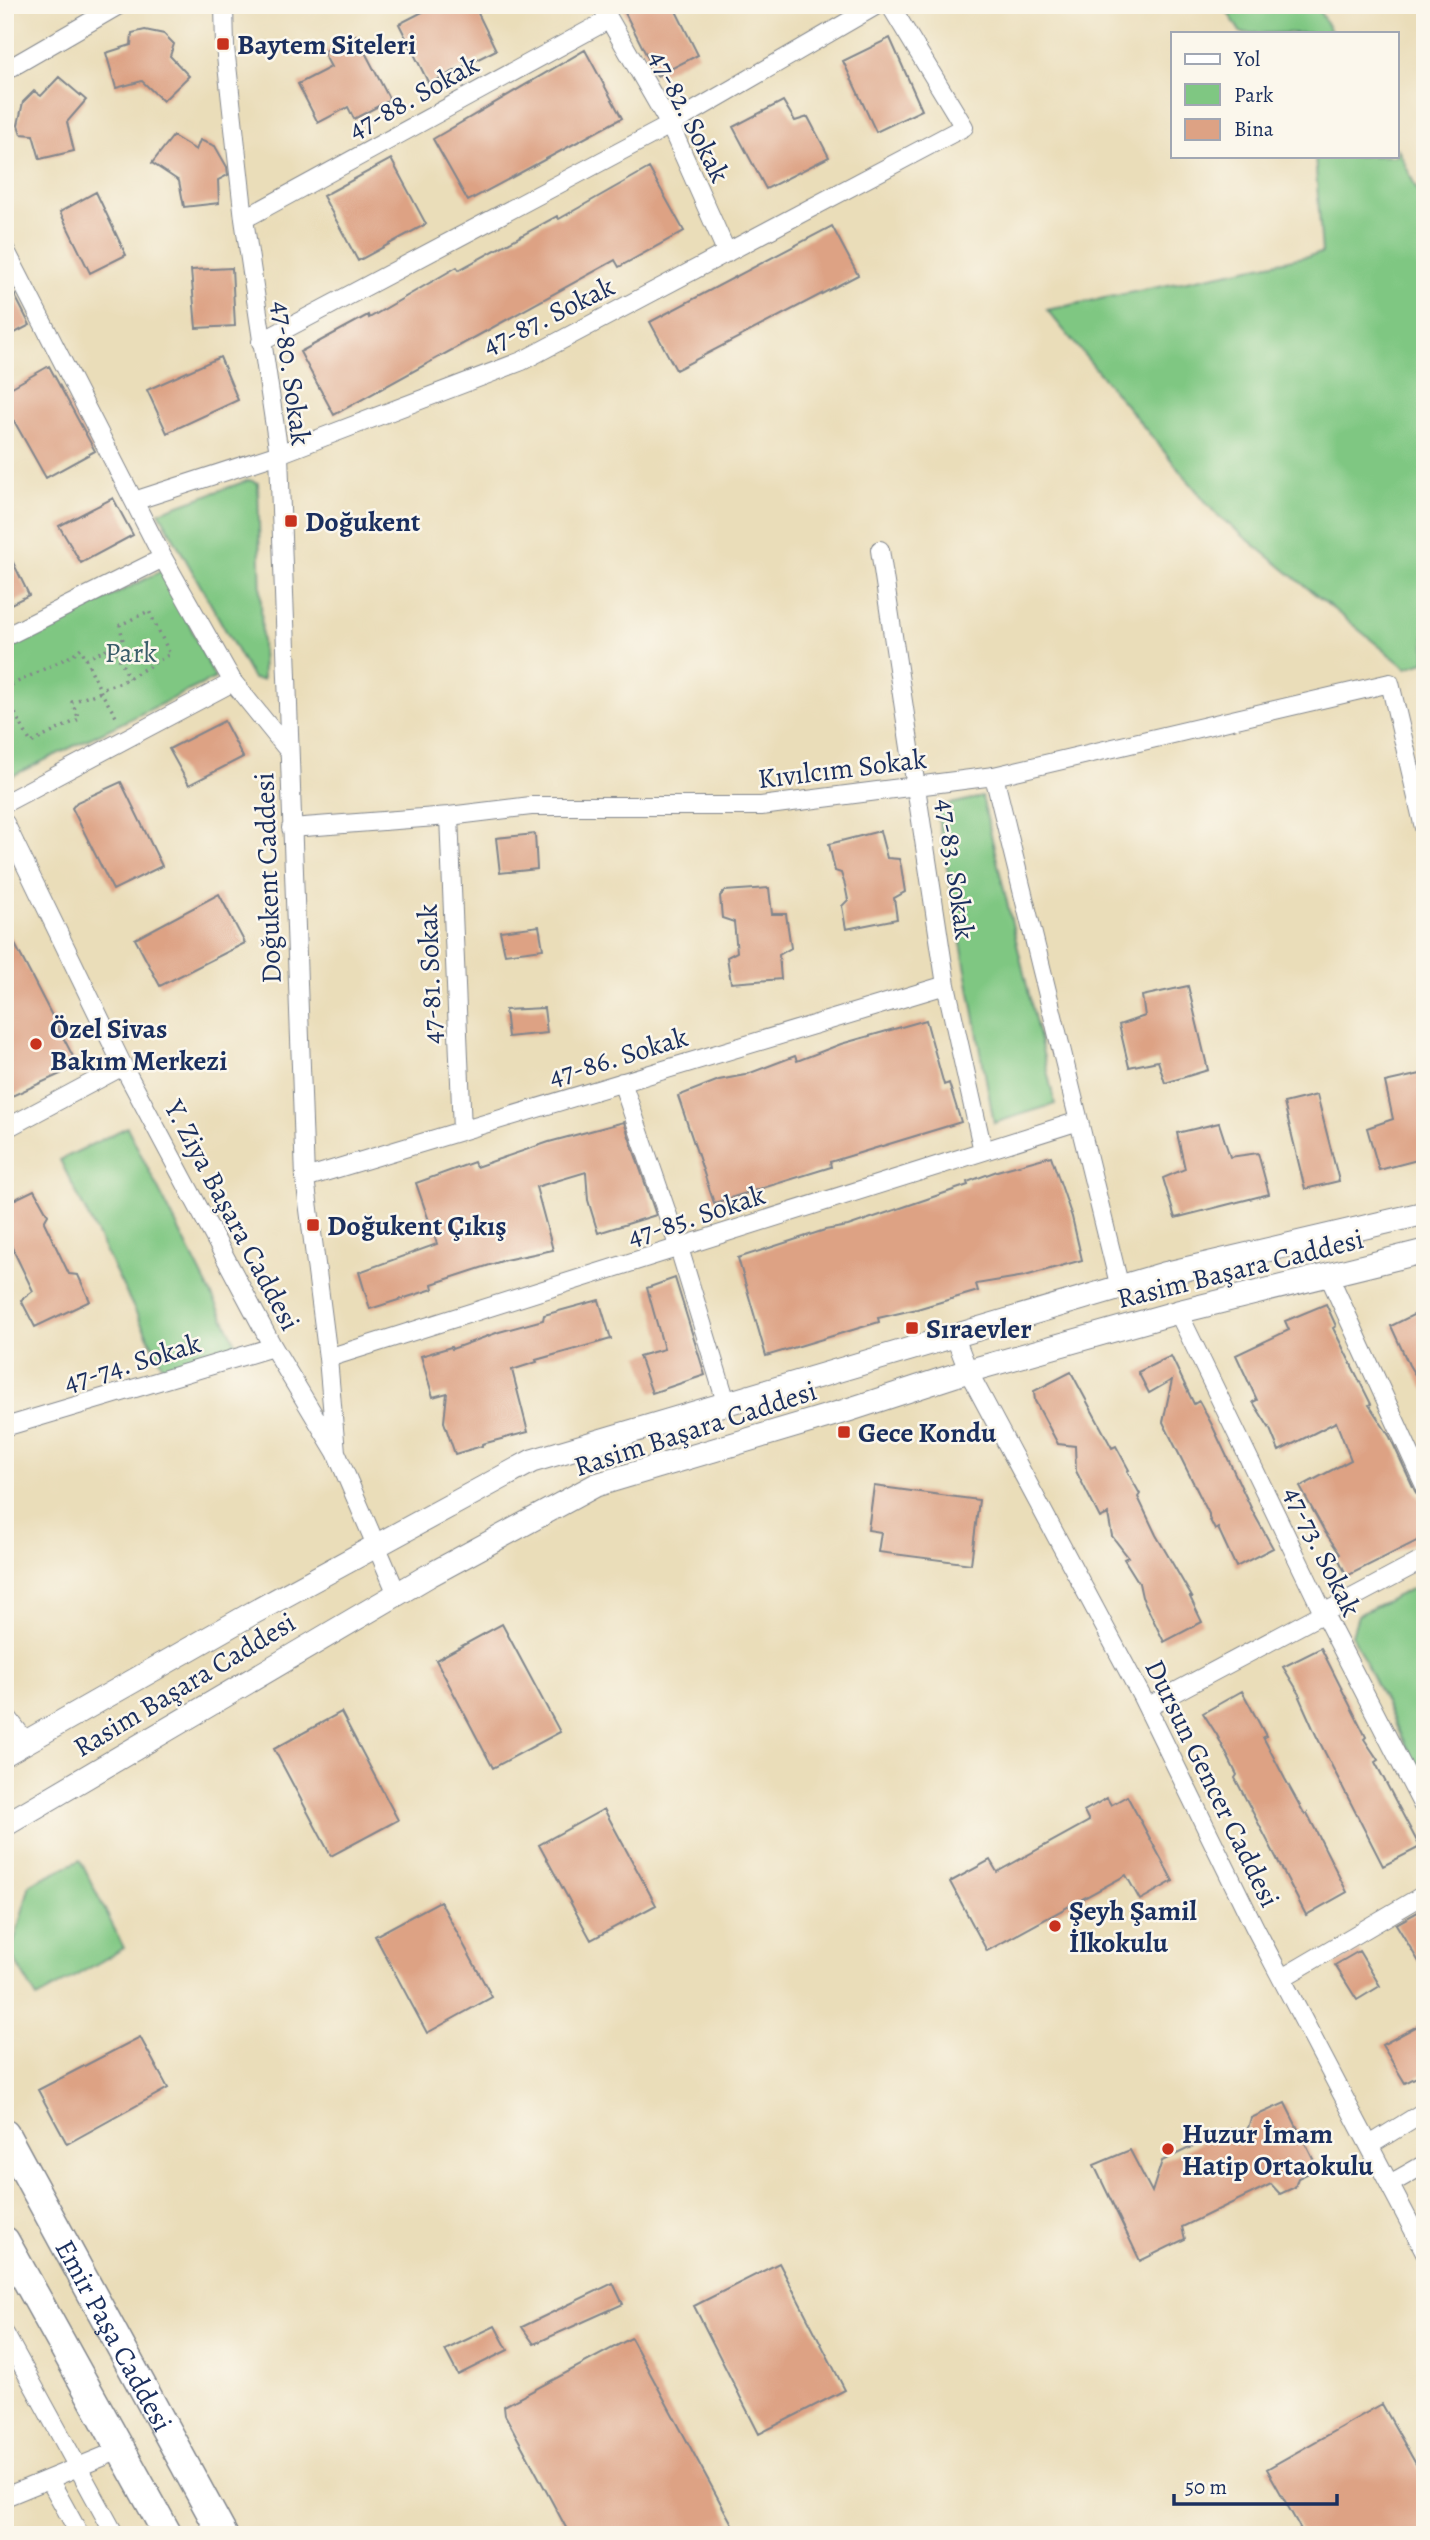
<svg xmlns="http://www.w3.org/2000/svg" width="1430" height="2540" viewBox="0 0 1430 2540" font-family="Alegreya,serif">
  <rect width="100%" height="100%" fill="#fbf7ec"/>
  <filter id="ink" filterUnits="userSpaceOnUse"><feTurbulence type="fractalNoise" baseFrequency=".0143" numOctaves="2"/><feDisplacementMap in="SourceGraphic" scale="14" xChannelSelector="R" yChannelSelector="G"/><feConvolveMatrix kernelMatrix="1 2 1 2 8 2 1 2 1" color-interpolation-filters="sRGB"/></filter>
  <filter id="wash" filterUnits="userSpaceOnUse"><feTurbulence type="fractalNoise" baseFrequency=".00686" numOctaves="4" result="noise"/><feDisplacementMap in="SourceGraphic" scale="28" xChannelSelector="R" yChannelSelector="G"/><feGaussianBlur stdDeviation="1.57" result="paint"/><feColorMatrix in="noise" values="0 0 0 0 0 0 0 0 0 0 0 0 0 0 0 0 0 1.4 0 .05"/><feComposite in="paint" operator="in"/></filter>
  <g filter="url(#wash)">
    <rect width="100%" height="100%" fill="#eaddb9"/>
    <path fill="#7fc782" stroke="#4d7b70" stroke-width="2" d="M1223 5H1316L1332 33H1241Z
      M1397 147 1425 207V662L1406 668 1215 513 1047 310 1322 253 1315 156H1397Z
      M249 480 258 483 263 680 253 679 159 512Z
      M163 570 215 678 10 777 5 768V650Z
      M982 797 1055 1104 994 1123 936 807Z
      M127 1127 238 1347 163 1367 60 1160Z
      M1425 1582V1785L1352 1635 1358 1615Z
      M80 1860 124 1948 37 1998 11 1954 30 1884Z"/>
    <g id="blocks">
      <path fill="#dda284" d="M436 5H474L496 50 429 84 399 24Z
        M621 5H673L698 55 657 76Z
        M145 30 164 34 174 44 170 56 189 76 163 101 142 81 116 88 106 53 131 45 132 33Z
        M356 35 390 100 354 119 348 107 318 123 298 84 331 67 323 52Z
        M890 38 922 110 876 132 843 61Z
        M585 50 622 118 468 201 433 139Z
        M59 77 86 100 67 122 74 151 40 159 33 135 21 134 18 125 23 102 34 91 41 96Z
        M783 101 795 121 808 117 829 157 766 189 733 127Z
        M173 136 196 150 200 140 215 146 227 167 228 175 218 180 219 203 184 207 179 181 152 163Z
        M391 159 426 224 358 261 323 196Z
        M649 168 684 231 619 267 615 260 334 415 300 352 368 315 369 318 457 267 459 270 557 216 559 219Z
        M96 192 126 255 90 273 60 212Z
        M832 226 858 275 676 370 650 322Z
        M232 268 235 326 196 328 191 270Z
        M5 276 30 325 5 338Z
        M220 357 238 400 167 433 147 390Z
        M49 366 95 451 46 478 5 405V391Z
        M113 498 133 535 81 563 59 526Z
        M5 546 29 595 5 607Z
        M224 721 243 757 189 785 169 749Z
        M121 782 162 866 113 890 72 808 77 802Z
        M880 831 887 858 899 859 901 866 905 892 894 898 897 919 846 929 842 906 848 900 845 885 841 873 835 871 829 844Z
        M535 834 537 869 500 873 496 838Z
        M769 888 772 914H786L791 948 779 955 781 979 731 983 727 957 737 952 734 922 722 918 720 896 725 891Z
        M219 894 245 943 160 986 135 939Z
        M5 925 78 1066 12 1096 5 1083Z
        M539 926 543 949 505 954 500 931Z
        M1188 986 1208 1070 1165 1083 1158 1061 1129 1067 1119 1025 1145 1016 1142 996Z
        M544 1008 547 1033 508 1037 505 1010Z
        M926 1020 944 1085 949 1083 961 1122 830 1162 831 1167 714 1203 678 1096 719 1080 745 1075 795 1056 797 1061 841 1044Z
        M1425 1073V1158L1379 1170 1367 1128 1393 1119 1385 1082Z
        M1317 1095 1339 1181 1305 1189 1284 1103Z
        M624 1122 656 1215 598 1233 588 1200 586 1172 536 1187 553 1250 505 1260 432 1284 433 1289 370 1309 359 1272 437 1244 416 1183 474 1162 476 1167 549 1142Z
        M1219 1123 1230 1157 1258 1153 1269 1194 1175 1218 1163 1178 1185 1169 1177 1133Z
        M1051 1156 1072 1217 1082 1260 1025 1276 976 1284 978 1291 917 1309 878 1318 879 1322 766 1356 738 1258 825 1230 848 1226 968 1185 967 1182 997 1171Z
        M34 1190 48 1215 44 1222 69 1274 78 1275 90 1301 35 1327 21 1300 33 1291 5 1233V1204Z
        M675 1278 705 1375 652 1393 639 1356 664 1349 647 1288Z
        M599 1300 611 1339 536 1360 537 1362 512 1370 528 1432 482 1444V1446L455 1454 444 1422 447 1393 433 1397 421 1356 451 1347 452 1349 499 1332 543 1320 544 1315Z
        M1326 1304 1336 1326 1333 1328 1371 1404 1369 1405 1390 1437 1415 1491 1425 1506V1537L1347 1576 1337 1556 1340 1554 1325 1532 1300 1487 1351 1460 1336 1422 1279 1451 1270 1429 1253 1402 1257 1400 1236 1355 1289 1330 1285 1321Z
        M1425 1309V1391L1409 1365 1391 1326Z
        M1171 1356 1194 1404 1199 1401 1212 1425 1253 1512 1273 1548 1236 1567 1218 1528 1215 1530 1209 1518V1514L1163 1422 1172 1380 1149 1393 1138 1372Z
        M1071 1372 1112 1448 1116 1446 1129 1470 1127 1471 1140 1494 1138 1497 1156 1535 1192 1597H1190L1202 1622 1164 1642 1142 1597 1139 1583 1124 1559 1128 1557 1112 1536 1108 1514 1100 1518 1076 1471 1075 1446 1058 1444 1035 1401 1034 1391Z
        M874 1486 979 1500 971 1564 878 1552 881 1532 868 1530Z
        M502 1624 560 1732 493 1768 436 1660Z
        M1321 1648 1366 1737 1364 1739 1378 1760 1375 1762 1420 1847 1383 1866 1316 1735 1299 1697 1301 1696 1283 1667Z
        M1242 1691 1266 1736 1263 1737 1285 1779 1305 1815 1307 1813 1347 1892 1306 1915 1235 1778 1237 1775 1217 1735 1203 1713Z
        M341 1712 398 1820 331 1856 274 1749Z
        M1127 1796 1173 1881 1140 1900 1126 1875 987 1951 950 1882 990 1860 997 1872 1089 1821 1084 1811 1107 1798 1111 1805Z
        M604 1809 656 1905 591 1940 539 1845Z
        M440 1901 492 1997 427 2033 375 1936Z
        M1425 1908V1972L1396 1924Z
        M1359 1951 1380 1986 1357 2000 1335 1965Z
        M1425 2022V2073L1405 2083 1382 2045Z
        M140 2037 168 2088 67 2144 38 2090Z
        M1285 2103 1318 2169 1298 2178 1295 2187 1280 2194 1271 2184 1182 2227 1185 2239 1140 2261 1094 2165 1130 2150 1152 2192 1162 2161 1229 2129 1246 2135 1251 2118Z
        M779 2263 845 2390 759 2434 694 2306Z
        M613 2283 623 2304 534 2344 522 2327Z
        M495 2326 508 2350 458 2375 445 2350Z
        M631 2338 738 2535H570L505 2415 504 2406Z
        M1382 2404 1425 2480V2535H1304L1267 2469Z"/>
    </g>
  </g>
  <g filter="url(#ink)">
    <use href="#blocks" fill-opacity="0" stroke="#82868c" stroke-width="2"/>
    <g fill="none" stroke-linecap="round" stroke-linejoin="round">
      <defs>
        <path id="minor" d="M224 5 225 47 244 219 279 454 305 1178 328 1358 336 1452
          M601 5 670 125 727 253
          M5 71 119 5
          M244 219 608 20
          M5 249 163 558 233 682 288 750
          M261 342 670 125 877 5
          M134 501 279 454 522 361 964 127 890 5
          M880 550 946 985 983 1151
          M5 637 163 558
          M994 776 1120 1288
          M5 803 233 682
          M449 816 462 1130
          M5 823 123 1066 273 1347 336 1452 397 1594
          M291 828 449 816 531 806H761L994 776 1390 683 1425 832
          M622 1082 679 1248 726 1402
          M5 1129 123 1066
          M305 1178 946 985
          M1329 1276 1425 1486
          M1178 1312 1324 1614 1425 1810
          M955 1337 968 1371 1142 1697 1254 1926 1425 2252
          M328 1358 1079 1121
          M5 1427 273 1347
          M1147 1707 1425 1559
          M5 1714 26 1742
          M1282 1978 1425 1894
          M1370 2145 1425 2111
          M1390 2184 1425 2164
          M5 2334 115 2535
          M49 2479 80 2535
          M5 2497 122 2449"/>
        <path id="tertiary" d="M5 1754 251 1614 532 1461 1164 1274 1425 1213
          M5 1825 428 1576 596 1485 845 1411 968 1371 1178 1312 1425 1251"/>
        <g id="primary">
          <path id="s1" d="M5 2134 223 2535"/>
          <path d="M5 2241 168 2535"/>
        </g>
      </defs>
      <use href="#minor" stroke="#82868c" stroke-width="20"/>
      <use href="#tertiary" stroke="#82868c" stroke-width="25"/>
      <use href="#primary" stroke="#82868c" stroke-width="31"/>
      <path stroke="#82868c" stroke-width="3.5" stroke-dasharray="2 5" stroke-linecap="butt" d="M113 646 129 678
        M86 659 123 641 120 625 149 611 170 654 122 682 100 689
        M5 688 71 656 81 648 101 692 118 720
        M5 695 31 743 79 719 72 702 101 692"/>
      <use href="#minor" stroke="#fff" stroke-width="18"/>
      <use href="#tertiary" stroke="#fff" stroke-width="23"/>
      <use href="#primary" stroke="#fff" stroke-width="28"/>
    </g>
  </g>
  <g fill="#c8321e" stroke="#fbf7ec" stroke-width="2.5">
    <rect x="216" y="37" width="14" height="14" rx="3.5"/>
    <rect x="284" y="514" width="14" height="14" rx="3.5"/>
    <circle cx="36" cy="1044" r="7"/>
    <rect x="306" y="1218" width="14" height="14" rx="3.5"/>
    <rect x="905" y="1321" width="14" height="14" rx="3.5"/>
    <rect x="837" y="1425" width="14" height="14" rx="3.5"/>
    <circle cx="1055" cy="1926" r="7"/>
    <circle cx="1168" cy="2149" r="7"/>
  </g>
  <g text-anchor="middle" stroke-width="5" stroke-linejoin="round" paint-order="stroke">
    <g font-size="28" font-weight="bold" fill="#1b2f5e" stroke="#fbf7ec" text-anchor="start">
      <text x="237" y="54">Baytem Siteleri</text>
      <text x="305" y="531">Doğukent</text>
      <text x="50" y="1038">Özel Sivas<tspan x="50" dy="32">Bakım Merkezi</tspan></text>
      <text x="327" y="1235">Doğukent Çıkış</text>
      <text x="926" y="1338">Sıraevler</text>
      <text x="858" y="1442">Gece Kondu</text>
      <text x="1069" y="1920">Şeyh Şamil<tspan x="1069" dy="32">İlkokulu</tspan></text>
      <text x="1182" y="2143">Huzur İmam<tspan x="1182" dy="32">Hatip Ortaokulu</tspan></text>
    </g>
    <g font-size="28" fill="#1b2f5e" stroke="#fbf7ec">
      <text transform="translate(413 96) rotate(-29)" y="10">47-88. Sokak</text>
      <text transform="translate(690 116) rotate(63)" y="10">47-82. Sokak</text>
      <text transform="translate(548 315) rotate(-26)" y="10">47-87. Sokak</text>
      <text transform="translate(292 373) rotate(82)" y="10">47-80. Sokak</text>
      <text transform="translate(842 768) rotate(-7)" y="10">Kıvılcım Sokak</text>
      <text transform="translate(956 869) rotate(82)" y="10">47-83. Sokak</text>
      <text transform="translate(267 878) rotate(-92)" y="10">Doğukent Caddesi</text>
      <text transform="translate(429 974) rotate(-92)" y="10">47-81. Sokak</text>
      <text transform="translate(618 1056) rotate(-17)" y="10">47-86. Sokak</text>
      <text transform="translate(233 1215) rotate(62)" y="10">Y. Ziya Başara Caddesi</text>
      <text transform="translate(696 1215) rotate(-18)" y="10">47-85. Sokak</text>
      <text transform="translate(1240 1268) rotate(-14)" y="10">Rasim Başara Caddesi</text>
      <text transform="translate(132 1362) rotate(-17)" y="10">47-74. Sokak</text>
      <text transform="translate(695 1428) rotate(-18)" y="10">Rasim Başara Caddesi</text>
      <text transform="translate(1323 1551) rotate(64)" y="10">47-73. Sokak</text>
      <text transform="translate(184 1684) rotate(-31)" y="10">Rasim Başara Caddesi</text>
      <text transform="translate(1213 1783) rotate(64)" y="10">Dursun Gencer Caddesi</text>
      <text dy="10" stroke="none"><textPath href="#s1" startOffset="229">Emir Paşa Caddesi</textPath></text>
    </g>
    <g font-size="28" fill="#395d69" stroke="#fbf7ec">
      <text x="131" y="662">Park</text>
    </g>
  </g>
  <rect width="1430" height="2540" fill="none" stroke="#fbf7ec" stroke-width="28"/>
  <rect x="1171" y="32" width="228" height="126" fill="#fbf7ec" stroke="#a1a7b3" stroke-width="2"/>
  <rect x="1185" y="54" width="35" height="10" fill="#ffffff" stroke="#a1a7b3" stroke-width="2"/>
  <text x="1234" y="66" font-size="21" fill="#1b2f5e">Yol</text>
  <rect x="1185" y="84" width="35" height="21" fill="#7fc782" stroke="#a1a7b3" stroke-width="2"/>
  <text x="1234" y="102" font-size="21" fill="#1b2f5e">Park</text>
  <rect x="1185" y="119" width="35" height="21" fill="#dda284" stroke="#a1a7b3" stroke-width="2"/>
  <text x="1234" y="136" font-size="21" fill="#1b2f5e">Bina</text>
  <path d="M1174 2494v10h163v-10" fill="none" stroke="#1b2f5e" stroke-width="3.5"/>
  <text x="1185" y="2494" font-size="21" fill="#1b2f5e" stroke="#fbf7ec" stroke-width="5" paint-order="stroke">50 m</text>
</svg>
